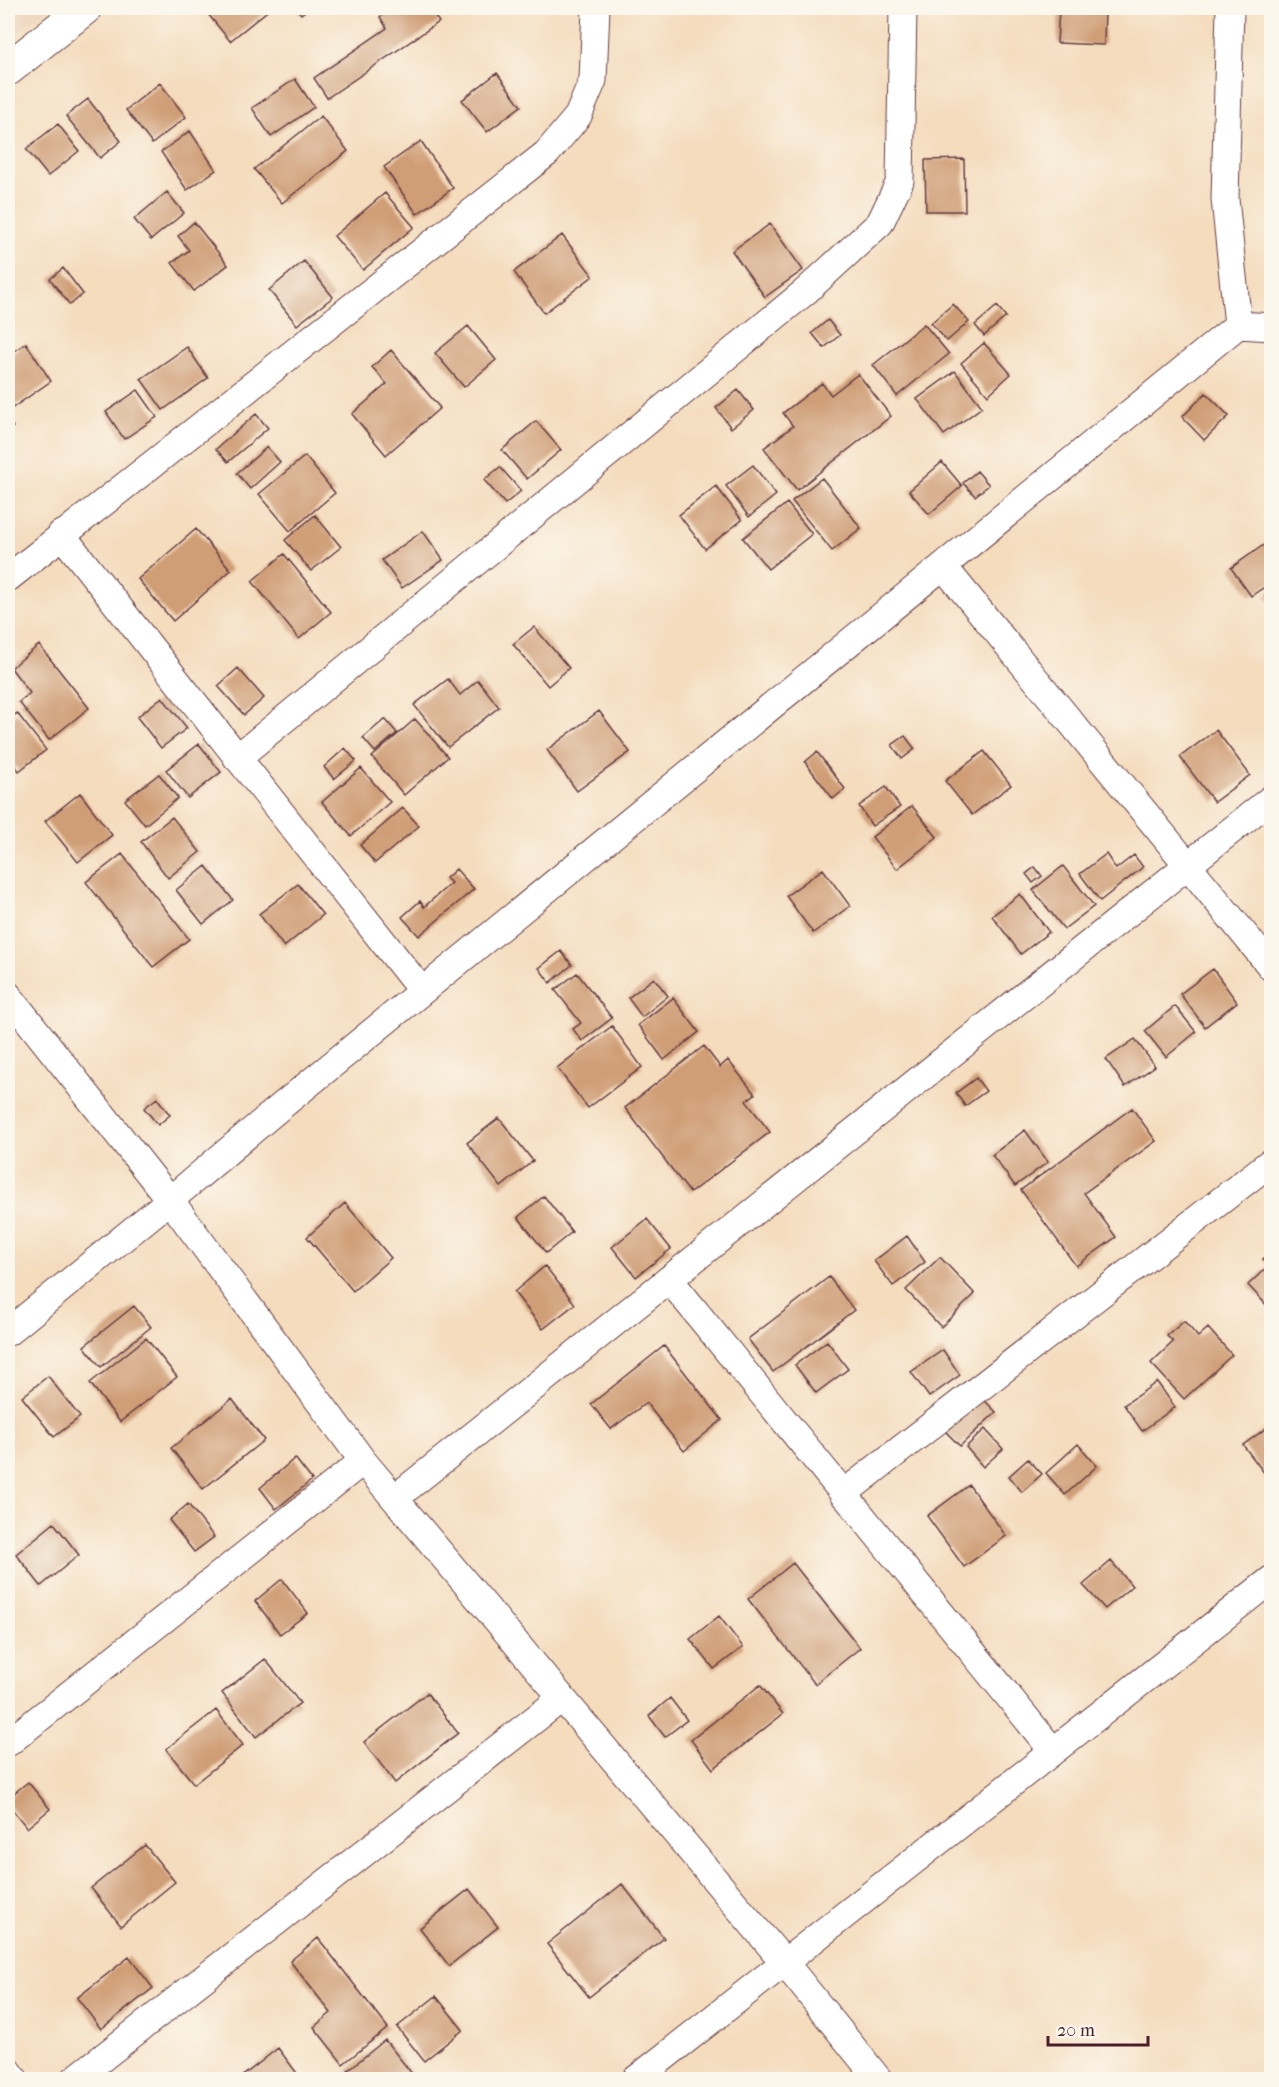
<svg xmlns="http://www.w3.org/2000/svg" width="1279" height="2087" viewBox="0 0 1279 2087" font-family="'IM FELL French Canon',serif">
  <rect width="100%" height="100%" fill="#fbf7ec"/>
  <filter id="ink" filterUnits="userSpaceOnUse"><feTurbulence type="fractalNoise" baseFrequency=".0167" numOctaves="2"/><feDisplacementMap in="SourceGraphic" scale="12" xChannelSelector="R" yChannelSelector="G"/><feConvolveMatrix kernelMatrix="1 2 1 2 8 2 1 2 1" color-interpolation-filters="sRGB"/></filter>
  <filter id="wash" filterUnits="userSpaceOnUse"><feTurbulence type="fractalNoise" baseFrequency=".008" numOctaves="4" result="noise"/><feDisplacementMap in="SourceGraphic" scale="24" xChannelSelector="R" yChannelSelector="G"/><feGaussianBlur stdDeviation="1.35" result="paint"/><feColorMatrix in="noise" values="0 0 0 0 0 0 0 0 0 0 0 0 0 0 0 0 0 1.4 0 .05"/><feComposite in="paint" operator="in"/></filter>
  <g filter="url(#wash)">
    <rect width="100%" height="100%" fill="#f4dcbd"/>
    <path fill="#edd1b9" d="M8 8H50L8 40Z"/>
    <g id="blocks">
      <path fill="#cf9d76" d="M203 8H271L230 41Z
        M296 8H309L301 14Z
        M393 8H429L439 22 327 98 314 78 387 28 380 17Z
        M1059 8H1105L1104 45 1057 43Z
        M497 73 521 106 487 132 462 100Z
        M295 79 314 107 271 137 252 108Z
        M160 83 186 117 152 144 126 110Z
        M88 99 121 141 100 158 66 116Z
        M321 116 348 151 282 203 254 169Z
        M58 124 79 151 48 176 26 149Z
        M190 131 216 170 187 190 161 152Z
        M421 141 453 188 417 214 384 167Z
        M964 159 965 211H926L925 160Z
        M167 192 184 213 151 240 134 219Z
        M385 193 414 227 363 270 334 236Z
        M194 222 228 265 194 291 172 263 189 250 178 236Z
        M770 224 803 270 765 297 732 251Z
        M562 235 593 276 544 313 514 272Z
        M304 261 333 297 297 325 269 290Z
        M63 268 83 294 70 305 50 279Z
        M953 304 969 322 947 341 931 323Z
        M997 306 1006 317 984 336 975 325Z
        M828 320 840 335 824 348 812 333Z
        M924 324 949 354 897 396 873 365Z
        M468 326 496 360 464 387 435 353Z
        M26 343 51 381 11 409 8 404V350L10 354Z
        M984 343 1011 374 988 395 961 363Z
        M187 347 208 378 163 410 141 379Z
        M391 350 440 408 386 455 352 414 387 384 372 367Z
        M955 371 982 407 944 435 917 399Z
        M858 374 891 416 797 490 764 448 793 426 783 413 822 383 831 395Z
        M138 390 157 417 124 439 106 412Z
        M738 390 754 410 731 428 716 408Z
        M1206 393 1229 416 1204 440 1182 417Z
        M256 414 268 428 228 462 216 449Z
        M8 418 13 427 8 430Z
        M536 421 561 450 527 479 502 450Z
        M267 447 280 462 250 489 237 473Z
        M305 456 335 493 290 531 259 494Z
        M942 462 962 486 929 514 909 491Z
        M753 465 776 495 749 517 726 486Z
        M500 467 521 491 505 504 484 480Z
        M977 471 989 485 975 496 963 483Z
        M822 478 861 528 832 551 792 501Z
        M716 486 742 520 705 549 679 515Z
        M787 503 812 534 768 569 743 538Z
        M315 515 341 547 311 571 285 540Z
        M196 529 231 570 173 621 138 579Z
        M423 531 443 560 402 588 382 560Z
        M1265 544 1272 553V582L1251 596 1231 568Z
        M284 554 331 612 299 639 252 581Z
        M1272 591V604L1265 596Z
        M534 627 569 668 548 686 513 644Z
        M39 645 89 708 49 740 19 702 30 693 11 668Z
        M238 668 264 698 244 715 218 686Z
        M448 679 460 695 478 680 499 707 448 747 414 705Z
        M162 697 187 728 161 748 137 717Z
        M599 711 630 752 577 791 547 750Z
        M17 713 46 750 19 771 8 756V721Z
        M385 719 397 733 375 752 363 738Z
        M415 719 448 757 404 795 372 757Z
        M1216 730 1250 775 1214 802 1180 757Z
        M905 736 915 749 902 759 892 745Z
        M199 744 221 772 188 798 166 770Z
        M345 748 356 761 334 779 324 767Z
        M984 751 1011 785 972 815 945 781Z
        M817 752 845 789 833 799 805 762Z
        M361 768 390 802 351 836 322 802Z
        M159 774 178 798 145 825 125 800Z
        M886 787 900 807 872 826 859 806Z
        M80 793 112 835 78 862 45 821Z
        M912 806 937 837 897 869 872 837Z
        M403 808 419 826 375 863 360 845Z
        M172 817 200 852 168 878 141 842Z
        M122 854 189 939 153 967 86 882Z
        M1106 854 1116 869 1134 855 1143 867 1100 901 1080 874Z
        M206 866 233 900 203 924 176 890Z
        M1063 866 1094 906 1064 929 1033 890Z
        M1035 867 1042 876 1033 883 1026 874Z
        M456 869 474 889 419 936 402 917 420 901 424 907 451 883 446 878Z
        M823 869 850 906 813 933 786 896Z
        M298 884 323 915 284 947 259 914Z
        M1020 894 1049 932 1021 954 992 916Z
        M561 951 572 965 550 983 539 968Z
        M1213 969 1237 1002 1205 1027 1180 994Z
        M577 973 612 1018 582 1041 573 1029 581 1023 555 990Z
        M654 978 668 996 642 1017 628 998Z
        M673 998 699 1032 664 1060 638 1025Z
        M1175 1006 1196 1032 1166 1057 1145 1031Z
        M612 1026 642 1067 588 1108 557 1068Z
        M1135 1039 1155 1066 1125 1087 1106 1059Z
        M704 1046 720 1067 728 1060 755 1094 746 1101 770 1132 690 1193 625 1108Z
        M976 1078 986 1091 965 1106 956 1093Z
        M157 1098 170 1115 158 1125 144 1108Z
        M1132 1108 1156 1141 1084 1193 1116 1237 1076 1266 1021 1190Z
        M499 1118 533 1161 501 1187 467 1143Z
        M1025 1130 1048 1162 1015 1186 992 1155Z
        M544 1196 572 1232 546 1253 518 1217Z
        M345 1203 391 1258 353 1291 307 1237Z
        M647 1219 671 1249 636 1277 612 1247Z
        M907 1236 925 1262 893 1286 874 1261Z
        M1272 1251V1311L1248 1285 1269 1265 1263 1259Z
        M940 1257 975 1294 941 1327 906 1290Z
        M545 1266 575 1304 543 1329 514 1292Z
        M829 1277 854 1310 773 1372 748 1339Z
        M134 1306 151 1327 101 1367 84 1346Z
        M1184 1321 1198 1337 1208 1328 1232 1355 1184 1399 1151 1363 1173 1342 1167 1336Z
        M146 1338 177 1377 120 1422 90 1383Z
        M827 1341 848 1369 816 1393 795 1365Z
        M664 1346 722 1420 684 1451 646 1403 611 1429 591 1404Z
        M943 1350 960 1375 929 1397 911 1372Z
        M48 1376 80 1417 54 1437 22 1397Z
        M1157 1382 1175 1407 1142 1431 1124 1405Z
        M980 1396 996 1412 960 1446 944 1430Z
        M232 1399 264 1440 203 1489 171 1448Z
        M1272 1424V1469L1265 1474 1243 1445Z
        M985 1429 1003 1449 983 1467 966 1447Z
        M1078 1444 1097 1466 1065 1495 1046 1473Z
        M295 1458 312 1480 276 1509 260 1488Z
        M1028 1459 1042 1474 1022 1492 1009 1476Z
        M969 1485 1006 1536 964 1567 927 1516Z
        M188 1504 214 1537 194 1552 169 1520Z
        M54 1523 79 1555 41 1586 16 1554Z
        M1111 1561 1132 1586 1105 1609 1083 1585Z
        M793 1563 860 1648 815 1684 748 1599Z
        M282 1579 308 1613 280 1634 255 1601Z
        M719 1616 743 1647 714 1669 690 1639Z
        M265 1659 300 1703 256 1737 222 1693Z
        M760 1685 783 1714 713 1769 691 1740Z
        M427 1693 458 1733 395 1783 364 1742Z
        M670 1698 687 1720 665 1737 649 1716Z
        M216 1710 243 1745 194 1784 166 1749Z
        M28 1782 50 1809 27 1828 8 1804V1798Z
        M145 1845 175 1882 121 1926 91 1888Z
        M622 1884 664 1938 589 1997 547 1944Z
        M469 1889 498 1927 449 1966 420 1928Z
        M318 1938 388 2028 343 2064 314 2027 331 2013 290 1961Z
        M129 1957 153 1988 101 2029 77 1998Z
        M436 1996 463 2030 424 2061 397 2027Z
        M385 2040 413 2075 408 2080H356L348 2070Z
        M278 2048 302 2080H247L244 2075Z"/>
    </g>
  </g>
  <g filter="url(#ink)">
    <use href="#blocks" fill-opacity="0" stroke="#643b41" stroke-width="1.5"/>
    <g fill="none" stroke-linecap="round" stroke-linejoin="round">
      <defs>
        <path id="minor" d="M1230 8 1225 199 1238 325
          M61 534 422 991
          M943 566 1272 968
          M8 578 547 153 578 116 593 80 596 8
          M237 758 806 291 880 223 900 181 903 8
          M8 995 170 1200 363 1461 784 1962 879 2080
          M669 1279 1053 1751
          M8 1332 170 1200 273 1113 1238 325 1272 327
          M843 1494 1272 1161
          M395 1498 1272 798
          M8 1743 363 1461
          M8 2070 15 2080
          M74 2080 562 1698
          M635 2080 1272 1579"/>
        <path id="tertiary" d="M8 69 85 8"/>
      </defs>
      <use href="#minor" stroke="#643b41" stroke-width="29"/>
      <use href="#tertiary" stroke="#643b41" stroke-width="35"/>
      <use href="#minor" stroke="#fff" stroke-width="27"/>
      <use href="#tertiary" stroke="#fff" stroke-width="33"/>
    </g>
  </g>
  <rect width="1279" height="2087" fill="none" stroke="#fbf7ec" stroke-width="30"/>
  <path d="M1048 2036v9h100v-9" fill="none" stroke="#4a1f2b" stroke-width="3"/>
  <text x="1057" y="2036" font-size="18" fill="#4a1f2b" stroke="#fbf7ec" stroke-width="4.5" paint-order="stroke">20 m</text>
</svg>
